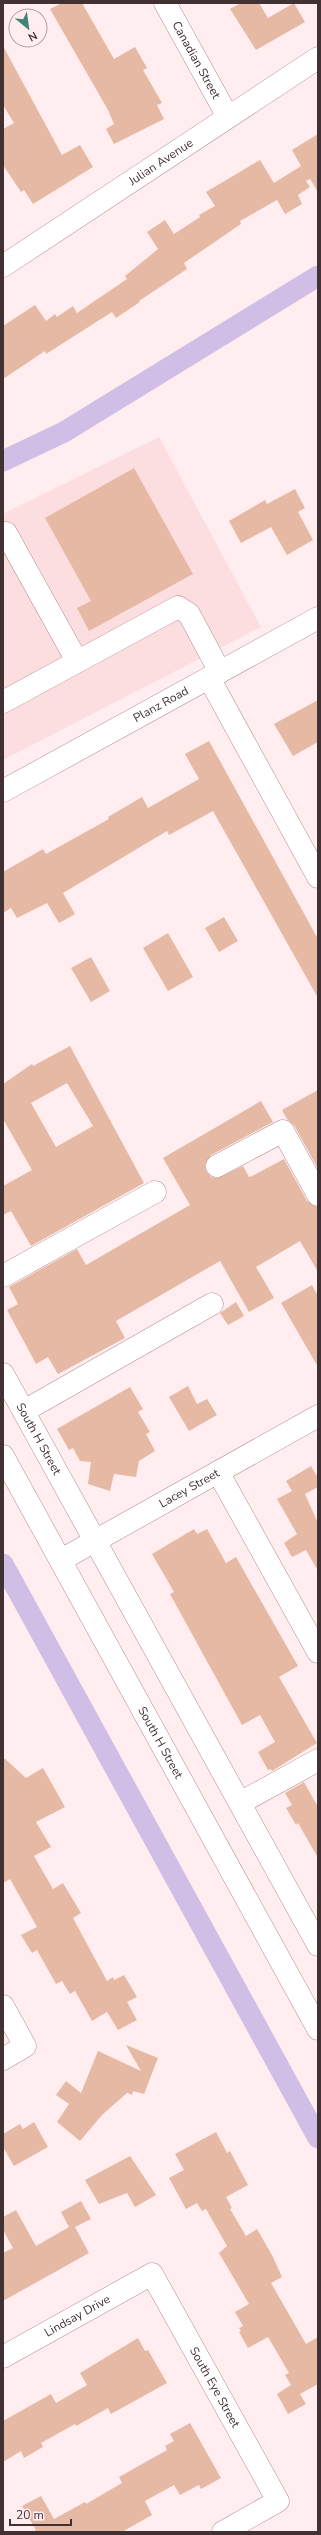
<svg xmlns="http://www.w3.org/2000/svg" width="321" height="2535" viewBox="0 0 321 2535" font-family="'Nunito Sans',sans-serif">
  <rect width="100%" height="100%" fill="#ffedef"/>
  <path fill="#fddee0" d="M159 437 261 627 3 760V514Z"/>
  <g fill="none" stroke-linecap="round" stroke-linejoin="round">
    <path stroke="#d0bee7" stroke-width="21" d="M3 461 64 432 318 276
      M3 1564 318 2138"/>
  </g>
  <path fill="#e6b9a5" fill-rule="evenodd" d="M62 3H82L114 59 135 47 147 68 143 70 162 103 157 105 164 119 114 144 106 129 114 124 108 110 50 9Z
    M241 3H259L268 18 294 3 305 22 256 50 230 9Z
    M3 46 62 155 80 145 93 167 33 204 24 190 21 192 3 165V129L14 123 3 105Z
    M318 134V192L310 179 306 181 310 187 298 195 302 204 285 214 277 200 240 221 241 224 184 263 187 269 139 301 140 302 116 318 112 312 46 354 45 351 3 379V326L35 305 46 321 55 314 57 317 73 306 77 313 127 279 125 276 158 249 147 232 165 220 174 234 200 217 199 215 215 206 206 192 260 160 274 183 301 166 292 150Z
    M134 468 193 574 89 631 77 608 91 601 45 518Z
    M295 489 305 508 298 512 313 540 287 555 271 527 241 543 229 521 265 500 267 504Z
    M318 700V742L293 756 274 724Z
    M209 741 318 939V998L213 811 169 835 167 831 63 893 75 914 59 923 47 903 17 918 11 908 3 913V872L43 849 46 854 109 819 108 817 142 797 148 808 199 779 185 754Z
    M224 917 238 941 219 952 205 928Z
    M168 933 193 977 168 991 143 948Z
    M91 957 110 991 91 1002 71 968Z
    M70 1046 144 1183 31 1246 11 1211 3 1215V1186L32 1170 3 1119V1084L32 1064 33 1066ZM67 1083 93 1126 56 1147 31 1103Z
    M318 1090V1169L294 1125 287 1119 282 1110Z
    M261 1101 273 1122 211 1155 205 1165 206 1171 211 1177 217 1178 243 1166 249 1177 252 1176 284 1159 307 1201 318 1207V1272L300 1241 256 1267 274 1298 249 1312 220 1261 116 1321 125 1338 99 1352 58 1374 48 1357 36 1364 7 1310 18 1304 9 1287 77 1249 86 1265 190 1205 163 1158Z
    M312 1285 318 1296V1367L281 1303Z
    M236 1302 244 1316 228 1325 220 1313Z
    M188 1386 197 1404 207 1399 217 1415 189 1431 169 1397Z
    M130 1387 143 1409 138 1412 150 1432 146 1434 155 1451 139 1461 136 1477 114 1474 110 1491 88 1484 91 1462 80 1461 73 1448 69 1450 57 1429Z
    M311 1466 318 1478V1487L305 1494 318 1523V1571L306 1550 292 1557 284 1543 297 1534 277 1499 292 1491 286 1481Z
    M194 1529 197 1534 207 1529 226 1563 236 1557 298 1666 279 1677 317 1743 272 1771 271 1769 268 1770 258 1752 275 1742 260 1715 242 1725 170 1594 174 1592 152 1554Z
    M3 1757 26 1778 43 1768 65 1807 36 1822 51 1847 34 1856 53 1889 63 1883 81 1913 73 1918 107 1981 113 1977 114 1980 124 1975 137 1997 127 2002 137 2020 118 2030 107 2012 92 2021 75 1991 70 1994 62 1981 56 1984 37 1950 32 1953 21 1935 37 1927 10 1879 3 1883Z
    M304 1782 318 1807V1858L298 1823 296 1825 286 1808 292 1805 285 1793Z
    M126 2045 158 2058 144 2094 133 2091 132 2095 127 2093 102 2115 80 2141 57 2122 69 2104 56 2095 66 2081 81 2093 98 2051 141 2071Z
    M34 2122 48 2147 14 2166 3 2147V2134L20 2124 23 2129Z
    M216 2132 227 2153 230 2151 248 2185 226 2197 232 2208 230 2209 246 2236 257 2229 273 2257 282 2277 271 2283 306 2344 318 2337V2384L300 2394 306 2404 288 2414 277 2394 291 2385 285 2375 289 2373 268 2337 248 2348 239 2332 241 2331 239 2328 243 2326 235 2312 249 2304 219 2253 227 2246 206 2209 202 2211 197 2203 186 2209 169 2178 184 2170 175 2154Z
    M130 2156 156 2195 135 2207 127 2193 99 2204 85 2180Z
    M81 2201 91 2219 75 2227 89 2253 3 2301V2253L13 2248 3 2230V2217L16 2210 36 2246 69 2227 61 2212Z
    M138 2338 145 2351 148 2350 167 2383 111 2414 108 2408 76 2426 75 2424 41 2443 43 2447 24 2458 21 2451 3 2462V2421L51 2394 56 2403 87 2385 80 2373Z
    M190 2423 221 2478 201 2489 199 2485 180 2495 174 2485 145 2501 152 2515 122 2532H32L36 2530 22 2506 41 2496 54 2519 85 2502 86 2504 122 2483 119 2477 167 2450 165 2446 174 2441 170 2434Z"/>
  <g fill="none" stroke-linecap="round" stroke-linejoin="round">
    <defs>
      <g id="minor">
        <path id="s1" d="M165 3 228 117"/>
        <path id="s2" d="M3 266 318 58"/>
        <path d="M3 535 6 533 77 661"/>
        <path d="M209 678 318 877"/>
        <path d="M3 702 178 607 189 614 220 672"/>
        <path id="s3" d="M3 791 318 618"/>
        <path d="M217 1166 283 1131 318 1195"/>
        <path d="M3 1276 155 1192"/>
        <path id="s4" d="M3 1374 318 1945"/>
        <path d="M24 1411 212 1304"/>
        <path id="s5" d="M3 1456 318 2029"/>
        <path d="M218 1472 318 1652"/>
        <path id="s6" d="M61 1560 318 1416"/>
        <path d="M240 1803 318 1760"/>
        <path d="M3 2006 25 2046 3 2059"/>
        <path id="s7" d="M3 2357 152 2274 278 2501 223 2532"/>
      </g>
    </defs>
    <use href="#minor" stroke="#b58e91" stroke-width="23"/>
    <use href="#minor" stroke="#fff" stroke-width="22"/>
  </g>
  <g text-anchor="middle" stroke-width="3.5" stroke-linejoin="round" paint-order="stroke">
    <g font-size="12" fill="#423133" stroke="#ffedef">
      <text dy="4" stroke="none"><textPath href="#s1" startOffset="65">Canadian Street</textPath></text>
      <text dy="4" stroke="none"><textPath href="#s2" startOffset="189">Julian Avenue</textPath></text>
      <text dy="4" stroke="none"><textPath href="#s3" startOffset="180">Planz Road</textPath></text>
      <text dy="4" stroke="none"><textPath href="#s4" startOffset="74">South H Street</textPath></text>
      <text dy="4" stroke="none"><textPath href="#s6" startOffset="147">Lacey Street</textPath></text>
      <text dy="4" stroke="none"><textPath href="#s5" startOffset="327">South H Street</textPath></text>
      <text dy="4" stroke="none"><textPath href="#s7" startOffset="85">Lindsay Drive</textPath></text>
      <text dy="4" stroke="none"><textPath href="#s7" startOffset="300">South Eye Street</textPath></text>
    </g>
  </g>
  <rect width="321" height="2535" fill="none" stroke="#423133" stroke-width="8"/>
  <g transform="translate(28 28) rotate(151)"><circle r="19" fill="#ffedef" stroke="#b3a2a4"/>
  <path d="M0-3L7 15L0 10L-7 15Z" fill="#418477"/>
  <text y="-6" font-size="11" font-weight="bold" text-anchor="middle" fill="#423133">N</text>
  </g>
  <path d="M10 2519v6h61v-6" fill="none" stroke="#423133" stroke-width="2"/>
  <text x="16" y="2519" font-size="12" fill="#423133" stroke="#ffedef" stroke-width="3" paint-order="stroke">20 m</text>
</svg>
